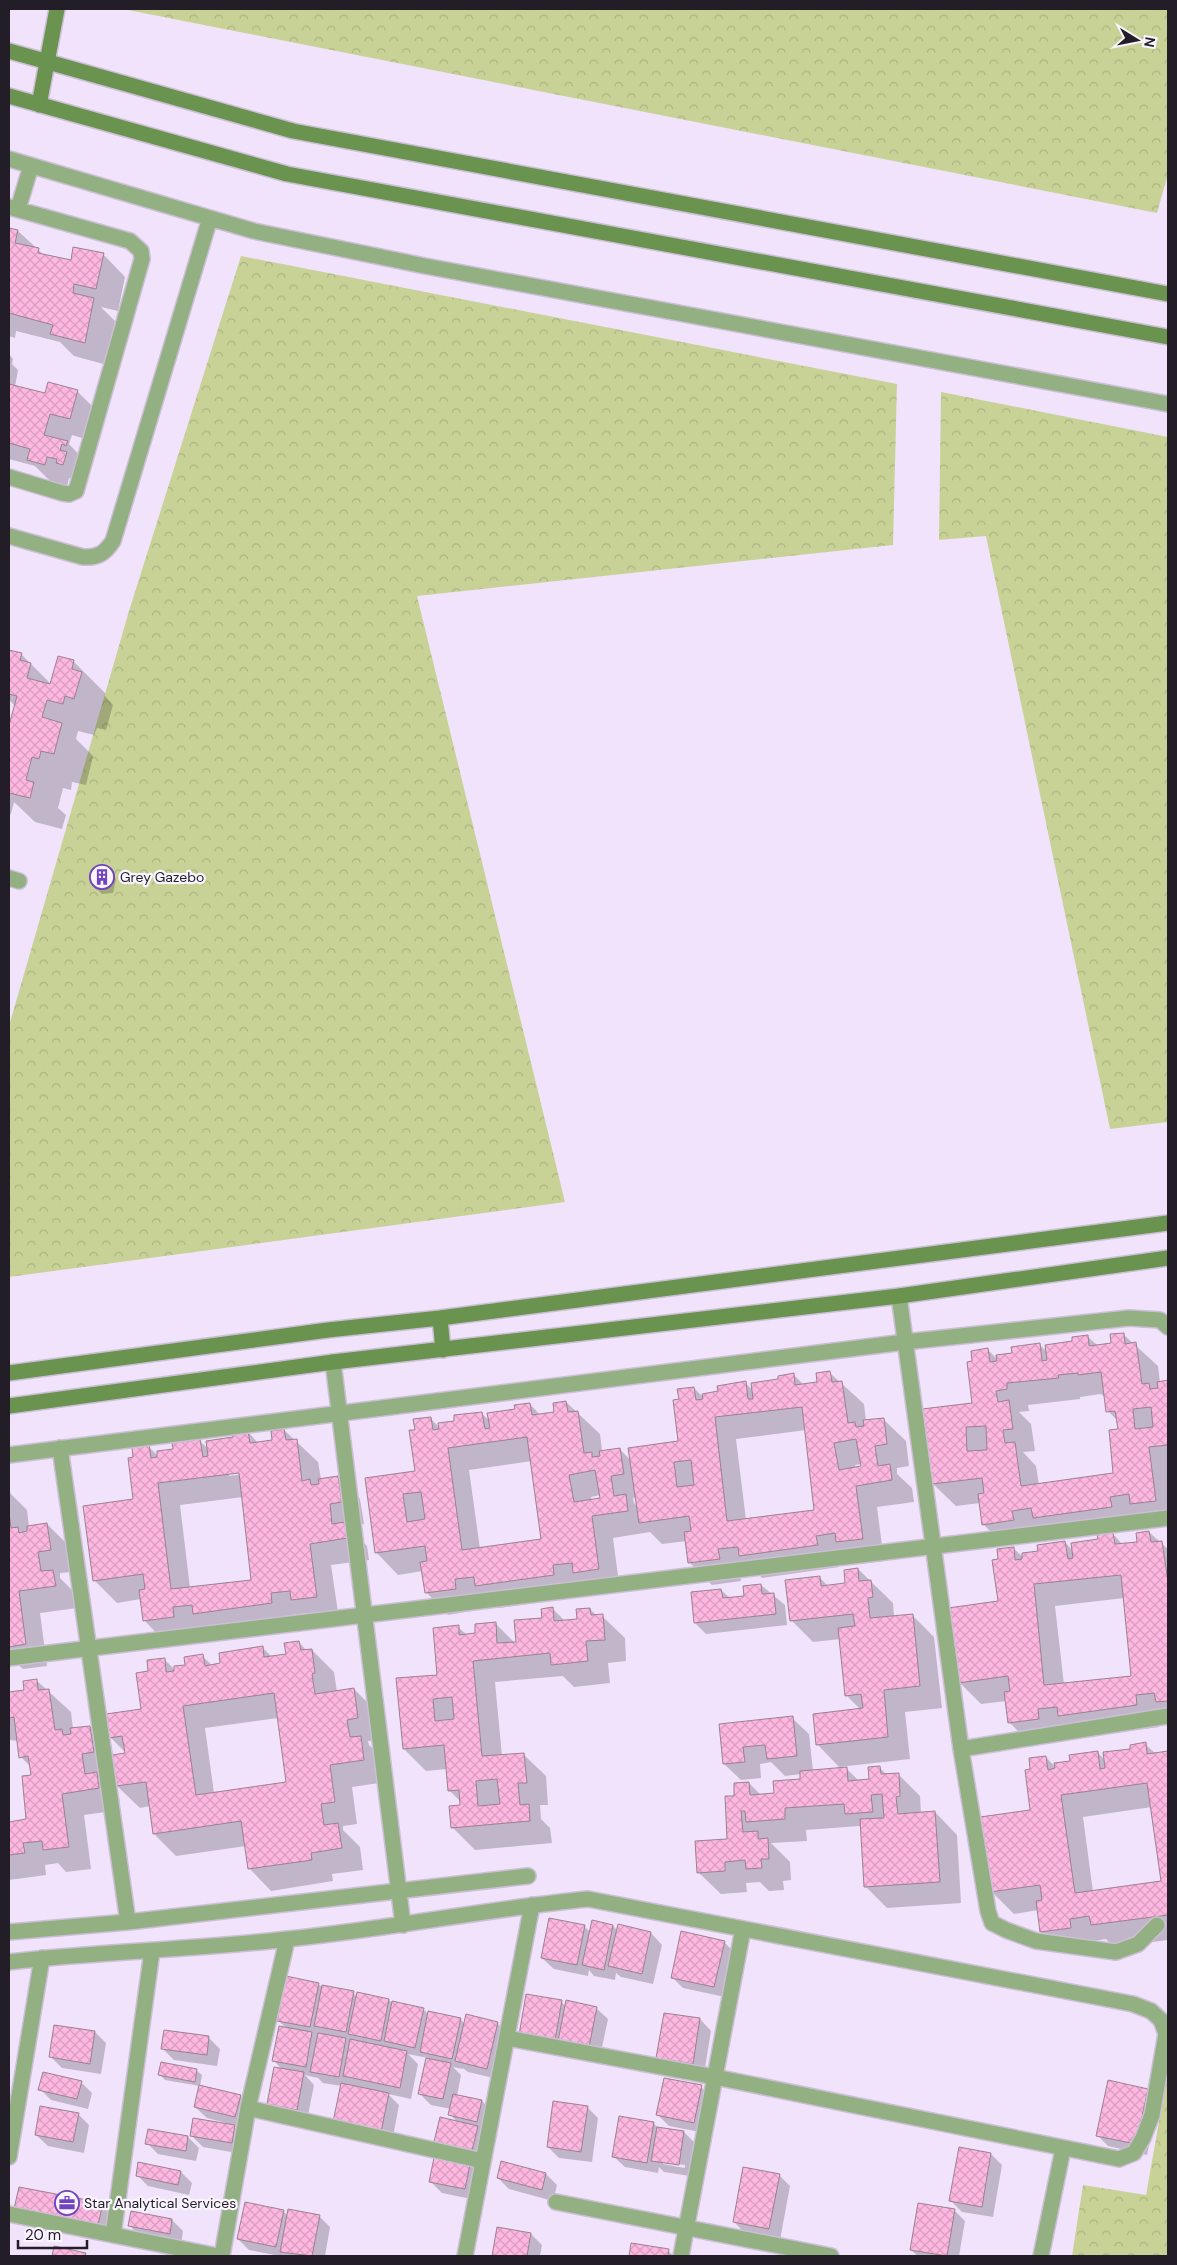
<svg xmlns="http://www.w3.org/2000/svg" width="1177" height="2265" viewBox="0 0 1177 2265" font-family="'DM Sans',sans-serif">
  <defs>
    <pattern id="park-crowns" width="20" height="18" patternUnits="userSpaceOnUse" patternTransform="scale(1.25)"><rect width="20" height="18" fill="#c8d296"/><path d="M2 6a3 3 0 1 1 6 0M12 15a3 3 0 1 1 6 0" fill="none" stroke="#acb481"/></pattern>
    <pattern id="building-cross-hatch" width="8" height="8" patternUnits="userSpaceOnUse" patternTransform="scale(1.25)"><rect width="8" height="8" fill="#feb7e0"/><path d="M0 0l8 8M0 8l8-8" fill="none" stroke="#d99dc0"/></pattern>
  </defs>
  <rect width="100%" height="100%" fill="#f1e3fc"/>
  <path fill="url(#park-crowns)" d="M123 9H1168V174L1157 213Z
    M241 256 897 384 893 545 417 596 565 1202 9 1277V1026L129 611Z
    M941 392 1168 437V1122L1110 1129 986 536 939 540Z
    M1168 2071V2256H1072L1083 2185 1146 2195Z"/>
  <path fill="#0003" fill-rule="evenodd" d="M9 229 18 231 44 255 72 262 103 254 125 277 118 311 101 307 115 321 107 365 74 356 60 342 16 331 15 338 9 336Z
    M9 354 13 359 12 364 18 370 15 387 46 395 77 391 99 413 92 441 72 435 69 444 89 465 75 479 69 478 67 486 51 482 35 466 9 459Z
    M9 651 21 654 52 685 74 662 105 693V696L113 705 106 730 97 728 94 735 78 731 76 739 93 756 86 785 72 782 71 790 63 788 58 808 66 815 62 829 35 822 14 802 11 814H9V730L15 706 9 700Z
    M110 874 116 879 113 893 102 894 97 889Z
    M1123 1334 1158 1366 1160 1383 1168 1382V1524L1056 1539 1048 1531 1034 1533 1035 1542 1005 1546 983 1524 980 1503 956 1506 933 1484 924 1411 973 1404 974 1362 988 1350 998 1360 1039 1344 1047 1352 1087 1336 1098 1346 1113 1344ZM1100 1394 1105 1396 1108 1411 1118 1421 1119 1430 1115 1474 1039 1485 1036 1466 1023 1452 1035 1451 1031 1424 1019 1412 1029 1411 1028 1405 1080 1399V1397Z
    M829 1372 864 1404 866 1421 883 1419 906 1441 909 1466 897 1468V1474L912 1488 914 1502 877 1507 884 1561 860 1564 851 1555 838 1557 839 1567 762 1578 754 1569 740 1571 741 1581 712 1585 690 1563 687 1541 662 1544 650 1532 613 1538 620 1591 499 1608 490 1599 476 1601 477 1610 448 1615 426 1592 423 1571 398 1575 376 1552 366 1479 416 1472V1431L430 1418 440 1428 481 1413 490 1421 530 1404 540 1415 555 1413 566 1402 600 1434 602 1451 620 1449 631 1461 680 1442V1400L694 1388 704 1398 745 1383 754 1391 794 1375 804 1385 819 1383ZM806 1430 816 1512 746 1520 736 1439ZM532 1461 543 1540 480 1549 469 1470ZM862 1464V1467L856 1468 855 1465ZM600 1495 601 1499 592 1501 591 1497ZM636 1497 638 1507 634 1503 633 1498Z
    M284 1430 318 1462 321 1479 338 1477 360 1499 364 1524 351 1526 352 1531 367 1546 369 1560 331 1565 339 1619 314 1622 306 1613 292 1615 294 1625 166 1643 144 1620 141 1599 117 1603 94 1580 134 1500V1459L148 1446 158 1456 200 1441 208 1449 248 1432 258 1443 274 1441ZM245 1471V1474L229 1476V1473ZM243 1497 253 1581 190 1588 180 1505Z
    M9 1492 27 1510 29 1527 47 1524 69 1546 72 1572 60 1573V1578L75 1593 77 1608 40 1613 47 1666 23 1669 14 1661 9 1662Z
    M1149 1532 1168 1549V1716L1157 1717 1159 1727 1082 1737 1073 1729 1031 1744 1009 1722 1006 1701 981 1704 959 1682 999 1602 1000 1561 1013 1548 1024 1558 1065 1542 1073 1551 1113 1534 1123 1545 1138 1543ZM1124 1598 1132 1678 1064 1685 1055 1606Z
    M858 1569 893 1603 894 1617 912 1615 934 1637 942 1708 905 1712 910 1759 839 1767 817 1744 860 1709 847 1696 841 1639 813 1642 791 1620 819 1577 828 1586 847 1584Z
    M761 1585 785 1605 787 1625 706 1634 695 1623 721 1590 730 1598 745 1597Z
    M553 1609 565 1621 578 1620 590 1609 597 1616H602L625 1638 626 1661 608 1663 610 1683 574 1687 563 1676 495 1682 502 1756 523 1754 546 1776 548 1805H540L541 1819 550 1828 552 1843 475 1850 453 1828 461 1802 449 1790 447 1769 426 1771 404 1749 438 1676 458 1627 467 1635 477 1634 495 1623 515 1643Z
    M299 1642 307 1651 312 1650 334 1672 337 1692 354 1689 376 1711 380 1740 368 1741 369 1745 383 1759 386 1782 352 1787 357 1824 343 1826V1830L360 1847 363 1870 332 1874 333 1881 271 1891 249 1868 246 1846 176 1856 154 1834 150 1806 140 1808 117 1786 116 1774 103 1776 104 1781 119 1796 120 1810 84 1815 91 1869 66 1872 58 1863 45 1865 46 1875 9 1880V1823L28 1820 32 1776 31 1767 21 1757 19 1741 9 1740V1691L11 1693 26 1691 36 1680 71 1712 73 1729 90 1727 112 1749 113 1756 127 1754 111 1738 143 1710 150 1672 164 1659 176 1671 202 1656 213 1666 262 1647 272 1657 287 1655ZM278 1718 288 1783 214 1793 205 1728Z
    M792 1718 809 1734 813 1771 847 1769 859 1781H870L880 1768 887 1775 898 1774 920 1796 921 1813 935 1812 957 1835 961 1903 887 1908 865 1886 862 1829 859 1826 806 1830 807 1841 771 1843 790 1862 791 1880 783 1881 784 1890 769 1891 760 1882 746 1883 747 1892 721 1894 698 1872 729 1840 749 1783 761 1795 775 1794 801 1780V1774L785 1776 771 1762 760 1764 761 1778 741 1780 724 1764 720 1725Z
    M1145 1744 1156 1754 1168 1752V1940L1114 1947 1106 1939 1092 1941 1093 1950 1063 1954 1041 1932 1038 1910 1014 1914 991 1891 1031 1811 1032 1770 1046 1757 1056 1768 1097 1752 1105 1760ZM1152 1807 1163 1882 1093 1892 1083 1817Z
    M584 1926 590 1932 613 1926 618 1931 651 1933 662 1945 653 1984 621 1977 616 1973 615 1980 594 1976 589 1970 588 1976 554 1969 542 1958Z
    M724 1942 735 1953 725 1997 683 1988 672 1977Z
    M318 1984 323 1988 353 1993 358 1997V1994L389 2000 393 2004 423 2009 429 2015 460 2019 465 2024 497 2023 508 2034 498 2079 468 2072 463 2068V2069L453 2067 461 2075 457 2096 482 2101 493 2112 488 2132 480 2130 488 2138 476 2200 442 2193 431 2182 458 2123 450 2114 451 2109 431 2105 420 2094 428 2058 408 2054 418 2064 411 2099 388 2094 399 2105 392 2142 342 2086 323 2083 318 2078 305 2075 314 2085 307 2120 279 2114 268 2103 283 2070 274 2061 287 2029 278 2020Z
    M561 2001 566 2007 596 2008 608 2019 600 2057 532 2046Z
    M700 2019 711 2031 704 2074 669 2069 658 2058Z
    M95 2032 106 2043 101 2074 62 2068 51 2057Z
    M209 2038 220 2049 217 2066 174 2060 163 2049Z
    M196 2070 202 2075 200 2086 240 2096 251 2107 246 2128 232 2124 245 2138 242 2154 203 2147 192 2136 230 2126V2124L207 2118 195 2107 200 2086 165 2080 160 2075Z
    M81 2082 92 2093 88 2109 51 2100 40 2089Z
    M701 2087 712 2098 705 2133 669 2126 658 2115Z
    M1147 2090 1158 2101 1147 2155 1108 2146 1097 2135Z
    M587 2107 598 2118 592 2162 559 2158 548 2147Z
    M78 2114 89 2125 84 2153 48 2146 36 2135Z
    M653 2123 659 2128 684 2132 695 2143 690 2176 664 2172 659 2167 658 2173 625 2167 613 2156ZM663 2162 685 2165V2168L663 2164Z
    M188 2137 199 2148 196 2161 158 2154 147 2143Z
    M960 2148 991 2154 1002 2165 993 2217 962 2212 951 2201Z
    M181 2172 192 2183 189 2195 148 2186 137 2175Z
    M546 2174 557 2185 553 2201 509 2189 498 2178Z
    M779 2175 790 2186 780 2240 745 2233 734 2222Z
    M102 2204 113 2215 109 2235 27 2219Z
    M954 2210 965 2221 959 2256H918L911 2250Z
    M283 2211 288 2216H319L330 2227 325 2256H280L249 2250 238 2239Z
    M172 2220 183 2231 181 2245 141 2237 130 2226Z
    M498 2228 531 2234 542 2245 540 2256H493Z
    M632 2244 668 2251 674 2256H630Z"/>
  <path fill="url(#building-cross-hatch)" stroke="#9b8190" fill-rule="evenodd" d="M9 228 18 230 15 243 39 248 38 253 71 260 73 247 104 253 96 289 74 284 73 293 94 298 85 343 50 334 53 325 9 313Z
    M48 382 78 390 70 419 50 414 44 435 68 441 66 446 62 444 60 450 67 452 63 465 56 463 57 459 47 457 45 465 27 460 30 449 9 443V384L45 393Z
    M9 650 22 653 20 660 31 663 27 678 50 684 58 656 74 660 72 669 82 672 74 699 65 696 63 704 47 700 42 717 62 723 54 754 41 751 39 759 32 757 26 780 34 782 30 798 9 793V725L17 696 9 694Z
    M99 867 111 873 108 889H96L92 882Z
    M1124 1333 1125 1344 1136 1342 1142 1384 1149 1383 1150 1389 1158 1388 1157 1382 1168 1380V1445L1149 1447 1156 1501 1130 1504 1129 1494 1110 1497 1112 1507 1033 1518 1031 1508 1012 1511 1014 1520 982 1525 978 1494 984 1493 982 1478 932 1484 922 1409 972 1403 967 1362 972 1361 971 1351 988 1348 990 1362 997 1361 996 1355 1012 1353 1011 1347 1040 1343 1042 1361 1047 1360 1045 1345 1072 1341V1337L1088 1335 1089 1346 1111 1343 1110 1334ZM1101 1372 1106 1412 1115 1411 1118 1429 1109 1430 1113 1473 1021 1486 1015 1442 1005 1443 1003 1430 1013 1429 1009 1400 998 1402 996 1391 1007 1389V1383L1059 1378 1058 1375 1078 1373V1375ZM1151 1407 1153 1427 1135 1429 1133 1409ZM986 1426 987 1450 967 1451 966 1427Z
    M830 1371 832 1382 842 1381 848 1423 855 1422 856 1427 864 1426 863 1420 884 1418 887 1444 875 1446 878 1466 890 1464 892 1480 856 1486 863 1539 836 1542 835 1533 816 1536 818 1545 739 1556 738 1547 718 1549 720 1559 688 1563 684 1532 691 1531 689 1516 639 1523 628 1448 678 1441 673 1400 679 1399 677 1389 694 1387 696 1400 703 1399 702 1394 718 1391 717 1386 746 1381 748 1399H753L751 1383 778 1379V1376L794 1373 795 1385 817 1382 816 1373ZM802 1407 814 1510 727 1521 715 1417ZM856 1439 861 1466 839 1470 834 1443ZM691 1460 694 1485 677 1487 674 1462Z
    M566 1401 568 1412 578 1411 584 1453 592 1452V1457L600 1456 599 1451 620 1448 624 1474 611 1476 614 1496 626 1494 628 1511 592 1516 599 1569 573 1573 572 1563 553 1565 554 1575 475 1586 474 1577 455 1579 456 1589 425 1593 420 1562 427 1561 425 1546 375 1553 365 1478 415 1471 409 1430H415L413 1419 431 1417 433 1430 439 1429 438 1423 454 1421V1415L482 1412 485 1429 490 1428 487 1413 515 1409 514 1405 530 1403 532 1415 554 1412 553 1403ZM527 1437 541 1539 462 1550 448 1448ZM595 1470 600 1498 574 1502 569 1475ZM421 1492 425 1519 407 1522 403 1494Z
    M284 1429 286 1440 297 1439 302 1481 310 1479 311 1485 319 1484 318 1479 338 1476 342 1502 330 1504 332 1524 345 1522 347 1538 310 1544 317 1597 291 1600 290 1591 271 1593 272 1603 193 1614 192 1605 173 1607 174 1617 143 1621 139 1590 145 1589 143 1574 93 1581 83 1506 133 1499 128 1458 133 1457 132 1447 149 1445 151 1458 157 1457V1451L173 1449 172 1443 200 1439 203 1457 208 1456 206 1441 233 1437 232 1433 248 1431 250 1443 272 1440 271 1431ZM239 1473 251 1580 171 1589 158 1483Z
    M9 1513 11 1528 18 1527 19 1533 27 1531V1526L47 1523 51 1550 38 1552 41 1571 53 1570 56 1586 19 1591 26 1644 9 1647Z
    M1149 1531 1151 1542 1162 1541 1168 1582V1701L1156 1702 1154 1693 1136 1695 1137 1705 1058 1716 1057 1707 1038 1709 1039 1719 1008 1723 1004 1692 1010 1691 1008 1676 958 1683 948 1608 998 1601 992 1560 998 1559 997 1549 1014 1547 1015 1560 1022 1559V1553L1038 1551 1037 1545 1065 1541 1068 1559 1073 1558 1071 1543 1098 1539 1097 1535 1113 1533 1115 1544 1137 1542 1136 1533ZM1121 1575 1131 1676 1044 1685 1034 1584Z
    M858 1568 859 1581 871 1580 873 1597 868 1598 870 1618 913 1614 920 1686 884 1690 888 1737 816 1745 813 1714 863 1708 861 1694 845 1696 838 1628 855 1626 853 1614 790 1621 785 1580 820 1576 821 1586 845 1583 844 1570Z
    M761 1584 762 1594 774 1593 776 1614 694 1623 691 1592 721 1589 723 1598 744 1596 743 1586Z
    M553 1607 554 1621 577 1619 576 1609 590 1608 591 1615 603 1614 605 1640 586 1641 588 1661 551 1665 550 1653 473 1661 482 1756 524 1753 527 1783H518L520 1805 529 1804 530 1821 451 1828 449 1806 460 1805 459 1790 448 1791 444 1745 403 1749 396 1678 437 1675 433 1628 459 1625V1635L475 1633V1624L496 1622 497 1643 516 1642 514 1620 542 1618 541 1609ZM452 1697 454 1719 435 1721 433 1699ZM497 1779 500 1804 478 1806 476 1781Z
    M299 1641 301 1650 312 1649 315 1673 312 1674 315 1694 354 1688 358 1718 347 1720 350 1737 361 1736 364 1760 330 1765 335 1802 321 1804 324 1825 338 1823 342 1848 311 1853 312 1860 248 1869 241 1821 153 1834 146 1782 116 1786 112 1755 125 1753 122 1736 109 1738 106 1714 141 1709 136 1673 148 1671 147 1660 165 1658 166 1672 174 1671V1666L185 1665 184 1657 203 1654 205 1666 220 1663 219 1653 263 1646 264 1657 286 1654 284 1643ZM274 1693 286 1782 196 1795 183 1706Z
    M37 1679 38 1690 49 1689 55 1730 62 1729 63 1735 71 1734 70 1728 90 1726 94 1752 82 1754 85 1774 97 1772 99 1788 62 1794 69 1847 43 1850 42 1841 23 1843 25 1853 9 1855V1822L26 1819 22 1776 31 1775 28 1756 19 1758 14 1717 9 1718V1692L24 1690 23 1681Z
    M793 1716 797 1756 767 1759 765 1745 743 1747 745 1762 723 1764 719 1724Z
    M1146 1742 1147 1754 1168 1751V1915L1091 1925 1089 1916 1070 1919 1071 1928 1040 1932 1036 1901 1042 1900 1040 1885 990 1892 980 1817 1030 1810 1025 1770 1030 1769 1029 1758 1046 1756 1048 1770 1055 1768 1054 1763 1070 1761 1069 1755 1098 1751 1100 1769 1105 1768 1103 1752 1130 1749V1745ZM1147 1783 1161 1881 1075 1893 1061 1795Z
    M880 1766 881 1774 899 1773 900 1796 896 1797 898 1814 935 1811 940 1882 864 1887 860 1819 884 1818 882 1794 871 1795 873 1812 845 1814 844 1804 785 1808V1819L746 1822 745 1811H741L743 1832 758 1831V1839L768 1838 769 1859H761L762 1868 746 1869 745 1860 725 1862V1871L697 1873 695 1841 727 1839 725 1796H734V1783L749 1782 750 1795 774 1793 773 1781 800 1779V1771L847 1767 848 1781 869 1779 868 1767Z
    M549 1918 585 1925 577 1965 541 1958Z
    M592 1920 613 1925 604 1970 582 1965Z
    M618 1924 651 1932 642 1974 608 1966Z
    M681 1931 725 1941 714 1987 671 1978Z
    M286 1976 319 1983 310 2027 277 2021Z
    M322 1985 354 1991 346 2032 314 2026Z
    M357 1992 389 1999 381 2041 348 2034Z
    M526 1994 562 2000 555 2041 519 2035Z
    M566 2000 597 2007 589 2047 558 2041Z
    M392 2001 424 2008 415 2048 384 2041Z
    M428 2011 461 2018 452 2059 420 2052Z
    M664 2013 700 2018 693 2064 656 2058Z
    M466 2014 498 2022 487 2069 455 2061Z
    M54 2025 95 2031 90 2064 49 2057Z
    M279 2026 312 2032 306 2067 272 2061Z
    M164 2030 209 2036 207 2055 161 2049Z
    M318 2033 346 2038 339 2077 310 2072Z
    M350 2039 407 2051 400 2088 343 2076Z
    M426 2058 451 2063 443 2099 418 2094Z
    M161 2062 197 2069 195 2082 158 2075Z
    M274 2067 304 2072 297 2110 267 2104Z
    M43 2072 82 2081 77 2099 38 2090Z
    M664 2078 702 2085 694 2123 656 2115Z
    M1108 2080 1148 2089 1136 2144 1096 2136Z
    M341 2083 389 2093 381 2132 333 2122Z
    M199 2085 241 2095 235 2117 194 2107Z
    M453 2094 482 2100 477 2122 448 2115Z
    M553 2101 588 2106 581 2152 547 2147Z
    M40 2106 79 2113 73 2142 35 2135Z
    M619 2116 654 2122 647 2163 612 2157Z
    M440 2117 478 2126 471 2155 433 2146Z
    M193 2118 235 2125 232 2143 190 2136Z
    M657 2127 684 2131 679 2165 651 2161Z
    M148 2129 188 2136 186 2151 145 2144Z
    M959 2147 991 2153 982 2207 949 2201Z
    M435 2153 471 2160 465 2189 429 2182Z
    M501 2161 546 2173 542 2190 497 2178Z
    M138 2162 181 2171 178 2185 136 2176Z
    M743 2167 780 2174 769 2229 733 2222Z
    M19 2187 103 2203 98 2225 14 2209Z
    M245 2202 284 2210 276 2247 237 2239Z
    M918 2203 955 2209 947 2256 910 2250Z
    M288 2209 320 2215 312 2256 280 2252Z
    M131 2211 172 2219 170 2234 128 2226Z
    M497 2227 531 2233 527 2256H492Z
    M631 2243 669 2249 668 2256H629Z
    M54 2246 86 2253 85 2256H52Z"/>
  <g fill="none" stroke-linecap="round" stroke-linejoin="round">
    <defs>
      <path id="street" d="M9 159 254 231 425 266 1168 404
        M9 207 130 241 141 251 142 259 76 491 69 494 62 493 9 477
        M18 209 31 166
        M9 536 83 557C98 558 105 553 113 541L210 218
        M9 878 19 881
        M899 1296 961 1749 988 1911 992 1923 1006 1930 1036 1941 1116 1952 1138 1944 1157 1925
        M333 1362 403 1925
        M60 1448 128 1922
        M9 1455 905 1342 1129 1318 1160 1320 1168 1327
        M9 1658 1168 1518
        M961 1749 1168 1716
        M9 1932 128 1922 528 1876
        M9 1962C101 1951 195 1950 288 1939 388 1929 487 1909 588 1899L1133 2004 1151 2011 1161 2020 1166 2034 1152 2115 1143 2138 1134 2153 1119 2159 715 2077 507 2038
        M248 2108 483 2161
        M9 2157 42 1958
        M556 2202 831 2256
        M9 2214 218 2256
        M113 2235 152 1951
        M222 2256 248 2108 287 1940
        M465 2256 532 1905
        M681 2256 743 1929
        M1041 2256 1063 2149"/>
      <path id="secondary" d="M9 51 293 131 1168 294
        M9 96 287 174 1168 337
        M39 105 57 9
        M440 1318 443 1350
        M9 1373 328 1330 440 1318 1168 1223
        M9 1406 333 1362 899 1296 1168 1258"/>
    </defs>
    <use href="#street" stroke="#ccbfd5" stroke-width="18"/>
    <use href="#secondary" stroke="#ccbfd5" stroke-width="18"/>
    <use href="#street" stroke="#93b083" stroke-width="15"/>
    <use href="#secondary" stroke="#69934e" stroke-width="15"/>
  </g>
  <defs>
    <symbol id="building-ring" viewBox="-11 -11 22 22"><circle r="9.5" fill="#f9f4fe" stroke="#7044bd" stroke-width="1.5"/><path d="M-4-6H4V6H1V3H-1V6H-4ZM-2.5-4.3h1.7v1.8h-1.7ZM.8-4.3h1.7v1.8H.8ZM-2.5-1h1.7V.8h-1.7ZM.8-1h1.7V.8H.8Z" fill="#7044bd"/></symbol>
    <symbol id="office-ring" viewBox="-11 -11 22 22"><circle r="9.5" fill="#f9f4fe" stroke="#7044bd" stroke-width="1.5"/><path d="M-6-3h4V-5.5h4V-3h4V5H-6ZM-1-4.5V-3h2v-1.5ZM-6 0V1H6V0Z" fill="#7044bd"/></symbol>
  </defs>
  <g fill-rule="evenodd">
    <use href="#building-ring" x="88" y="863" width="28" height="28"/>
    <use href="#office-ring" x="53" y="2189" width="28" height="28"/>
  </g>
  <g text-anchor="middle" stroke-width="4.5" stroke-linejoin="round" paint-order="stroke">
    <g font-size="14" fill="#221d26" stroke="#f9f4fe" text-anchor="start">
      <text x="120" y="882">Grey Gazebo</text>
      <text x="84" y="2208">Star Analytical Services</text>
    </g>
  </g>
  <rect width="1177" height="2265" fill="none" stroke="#221d26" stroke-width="20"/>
  <g transform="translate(1137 40) rotate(100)" stroke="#f9f4fe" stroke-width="4" paint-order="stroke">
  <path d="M0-4L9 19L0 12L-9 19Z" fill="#221d26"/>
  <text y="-8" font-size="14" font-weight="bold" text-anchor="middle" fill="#221d26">N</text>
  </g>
  <path d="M18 2240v8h69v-8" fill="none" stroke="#221d26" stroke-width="2.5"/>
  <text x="25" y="2240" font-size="15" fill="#221d26" stroke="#f9f4fe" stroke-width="4" paint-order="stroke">20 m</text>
</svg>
